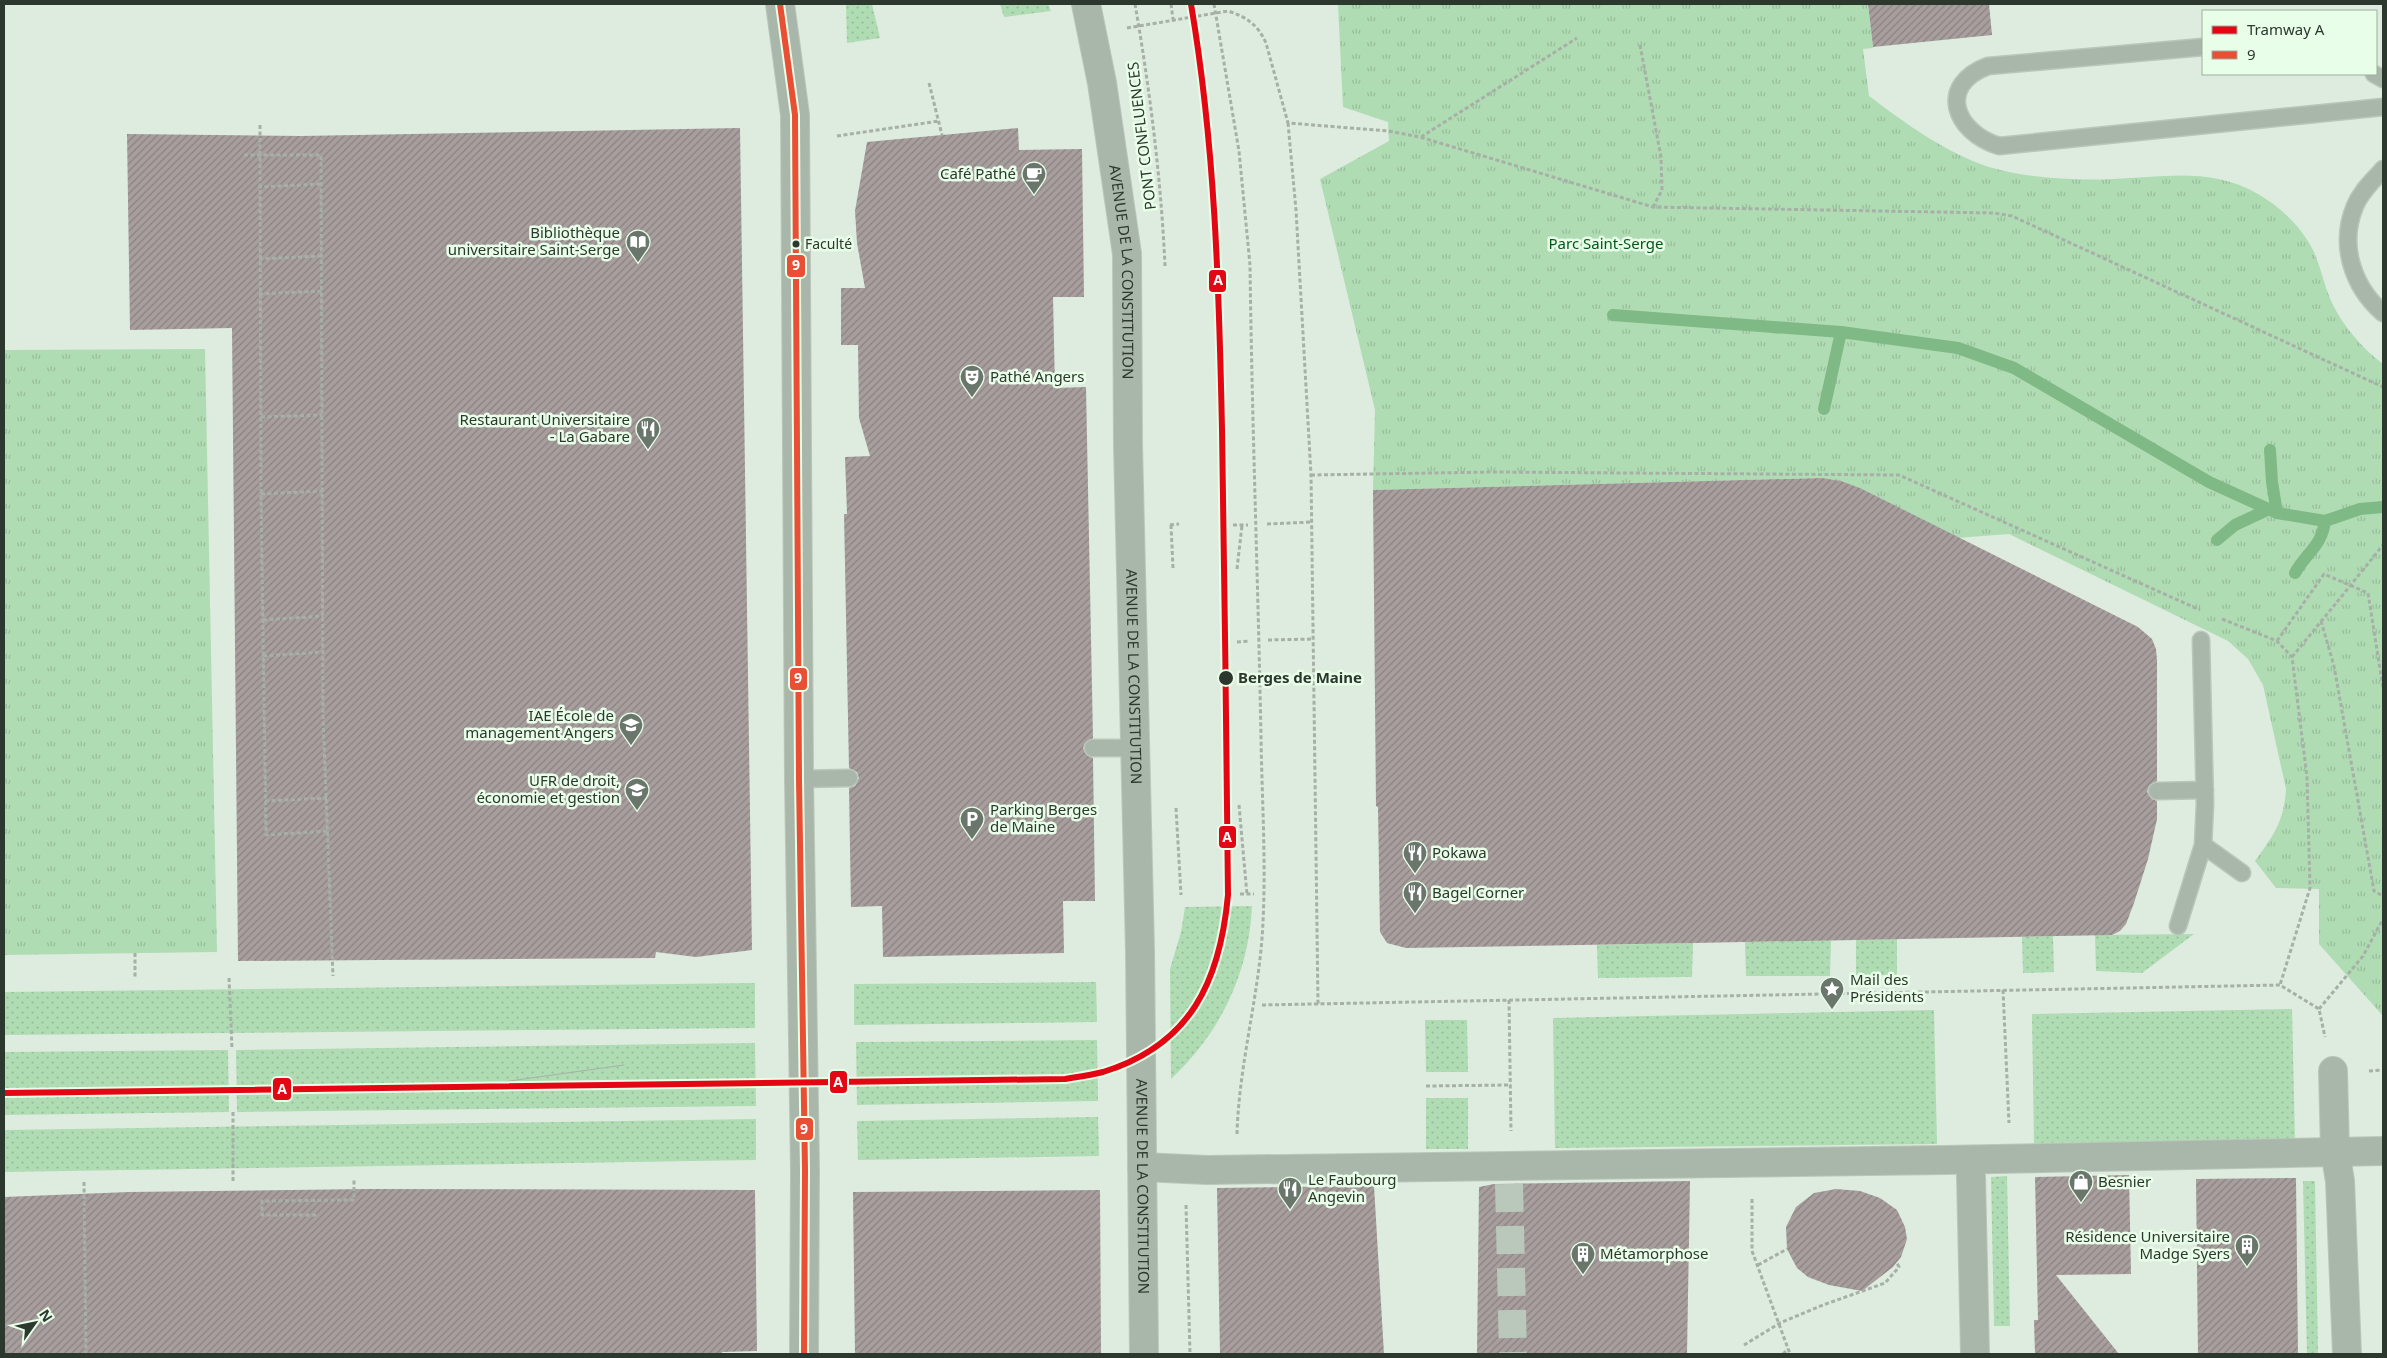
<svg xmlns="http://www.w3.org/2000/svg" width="2387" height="1358" viewBox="0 0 2387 1358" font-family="'Noto Sans',sans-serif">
  <defs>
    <pattern id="grass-dots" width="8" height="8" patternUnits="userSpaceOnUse" patternTransform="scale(1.25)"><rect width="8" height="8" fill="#b0dcb4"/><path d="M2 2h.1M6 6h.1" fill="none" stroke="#98bd9b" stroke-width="1.8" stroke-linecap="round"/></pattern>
    <pattern id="park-tufts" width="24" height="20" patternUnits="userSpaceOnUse" patternTransform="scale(1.25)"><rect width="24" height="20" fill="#b0dcb4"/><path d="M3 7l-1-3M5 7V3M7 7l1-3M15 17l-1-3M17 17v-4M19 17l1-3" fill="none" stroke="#98bd9b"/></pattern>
    <pattern id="building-hatch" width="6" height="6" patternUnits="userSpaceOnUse" patternTransform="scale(1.25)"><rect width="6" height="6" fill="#a89e9e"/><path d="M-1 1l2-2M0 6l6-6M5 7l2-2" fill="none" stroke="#898281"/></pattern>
  </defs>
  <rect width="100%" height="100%" fill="#ddecde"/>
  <path fill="url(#grass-dots)" d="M872 4 880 38 847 43 846 5Z
    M1000 4H1048L1051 11 1004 17Z
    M1252 906C1249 974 1220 1033 1171 1079L1170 969 1181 932 1185 907Z
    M2194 934 2142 973 2096 971 2095 935Z
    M2053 936 2054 972 2023 973 2022 937Z
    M1897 939V975H1856V940Z
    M1831 940 1830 976H1746L1745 942Z
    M1693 943 1692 977 1598 978 1597 945Z
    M1096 982 1097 1022 854 1025V984Z
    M755 983V1028L4 1035V992Z
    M2292 1009 2295 1140 2034 1143 2032 1014Z
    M1934 1010 1937 1144 1555 1148 1553 1018Z
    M1425 1020H1467L1468 1072H1426Z
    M1097 1040 1098 1101 857 1105 856 1042Z
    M755 1043 756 1106 237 1112 236 1050Z
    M228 1050 229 1112 4 1115V1052Z
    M1426 1098H1468V1149H1426Z
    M1098 1117 1099 1156 858 1160 857 1121Z
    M756 1119V1160L4 1172V1130Z
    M2007 1176 2010 1326H1994L1991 1177Z
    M2303 1181H2315L2318 1354H2307Z"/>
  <path fill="url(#park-tufts)" d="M1338 4H1868L1873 48 1863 49 1869 96C1905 123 1946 153 1989 167 2025 178 2076 181 2113 179 2163 177 2212 167 2258 194 2281 207 2306 231 2316 257 2322 272 2325 288 2332 303 2343 326 2363 349 2383 364V1016L2319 944V889L2276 888 2255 861C2273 836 2284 822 2286 789L2263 685 2248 659 2228 641 2009 534 1957 538 1860 488 1840 481 1822 478 1373 490 1375 410 1320 179 1389 141 1388 122 1343 107Z
    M205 349 217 952 4 955V350Z"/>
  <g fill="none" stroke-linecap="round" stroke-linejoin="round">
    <path stroke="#7fb986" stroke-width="12" d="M1613 315 1841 332 1958 348 2014 368 2209 482 2277 513 2325 521 2360 509 2383 507
      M1824 409 1841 332
      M2270 450 2272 482 2277 513
      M2217 540 2235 525 2267 510
      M2295 573C2306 553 2322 546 2325 521"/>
  </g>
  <path fill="url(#building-hatch)" d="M1868 4H1989L1992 35 1873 47Z
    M740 128 752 950 696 957 656 952 655 958 238 961 232 328 130 330 127 134 301 136Z
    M1018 128 1019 150 1082 149 1084 297H1053L1055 388 1086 387 1093 738 1085 743 1083 748 1088 756 1093 758 1095 901H1063L1064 953 883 957 882 906 851 907 849 788 855 786 859 778 857 772 849 768 844 514H847L845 457 870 456 859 418 858 345H841V288H865L857 243 855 211 867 142Z
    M1822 478 1841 481 1860 488 2138 627 2152 639 2156 649 2157 660V781L2149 786 2147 792 2152 799 2157 801V819L2148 859 2134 903 2126 924 2120 931 2112 935 1693 943 1406 948 1387 943 1380 932 1378 807 1376 806 1373 490Z
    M2129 1175 2131 1274 2056 1275 2119 1354H2035L2034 1320H2038L2035 1177Z
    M2296 1178 2298 1354H2198L2196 1179Z
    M1690 1181 1687 1354H1477L1479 1187 1494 1184Z
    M1374 1186 1384 1354H1220L1217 1188Z
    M368 1189 755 1190 757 1351 722 1352V1354H4V1197L129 1192Z
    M1836 1189 1860 1191 1880 1198 1897 1210 1905 1227 1907 1239 1901 1257 1893 1267 1862 1291 1829 1285 1808 1277 1797 1268 1787 1249 1786 1227 1796 1207 1814 1193Z
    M1100 1190 1101 1353 855 1354 853 1192Z"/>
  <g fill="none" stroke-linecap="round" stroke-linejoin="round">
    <path stroke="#bac8bb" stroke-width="28" stroke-dasharray="28 14" stroke-linecap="butt" d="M1509 1184 1513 1354"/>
    <defs>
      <path id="lane" d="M2203 47 1988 66C1937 85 1954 132 1999 146L2383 107
        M2374 74 2383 79
        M2383 169C2373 181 2361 191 2355 206 2339 244 2352 286 2383 313
        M1093 748H1135
        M799 779 849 778
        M2157 791 2205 790
        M2203 845 2242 873
        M2178 926 2203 845 2205 804 2201 640"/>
      <g id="street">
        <path d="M780 4 795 115 799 779 805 1170 804 1354"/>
        <path id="s1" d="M1086 4 1102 83 1127 254 1128 445 1140 951 1144 1354"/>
        <path d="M2333 1071 2335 1151 2340 1181 2347 1354"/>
        <path d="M1142 1167 1207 1170 1944 1160 2383 1151"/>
        <path d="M1971 1176 1975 1354"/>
      </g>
    </defs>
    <use href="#lane" stroke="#bbc6bb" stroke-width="19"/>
    <use href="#street" stroke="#bbc6bb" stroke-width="30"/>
    <path stroke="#a6b0a7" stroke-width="3" stroke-dasharray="4 2.5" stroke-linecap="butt" d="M1171 4 1173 19
      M1127 28 1228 11C1247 17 1258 25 1266 43L1288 123 1389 131 1420 137 1653 207 1994 213 2012 216 2383 387
      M1640 45 1661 157 1662 190 1653 207
      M929 83 942 135
      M1288 123 1296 210 1311 475 1318 1004
      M260 125 261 494 266 835 328 831
      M837 136 939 121
      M1421 137 1577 38
      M244 155H321L323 717 333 976
      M258 187 321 184
      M259 259 321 256
      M259 294 321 291
      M261 417 322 415
      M1311 475 1494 472 1899 475 2200 610
      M261 494 322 491
      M1267 524 1312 522
      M1170 525 1179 524
      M1171 525 1173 568
      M1233 525H1248
      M1237 569 1242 525
      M2222 619 2277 641 2292 657 2307 777 2310 888 2280 985
      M263 620 323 616
      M2321 621 2334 666 2374 891 2383 896
      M1268 640 1313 639
      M2277 641 2324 574 2368 593 2383 688
      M1237 642 1250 641
      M263 656 323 652
      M2292 657 2337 602
      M265 801 327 798
      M1239 805 1247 895
      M1176 808 1181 895
      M1240 894H1254
      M135 953V977
      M229 978 232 1049
      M2003 990 2009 1123
      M1509 1000 1511 1131
      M1262 1005 2280 985 2319 1009 2325 1037
      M2319 1009 2363 956 2383 919
      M2369 1071 2383 1070
      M1426 1086 1511 1085
      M1237 1134C1239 1062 1260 993 1263 922 1266 861 1262 799 1261 738 1258 580 1252 422 1250 265
      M233 1181V1112
      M84 1182 86 1354
      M1752 1199V1251L1790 1354
      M1186 1205 1190 1354
      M316 1215H262V1201L354 1200V1178
      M1758 1265 1787 1249
      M1744 1345 1780 1323 1823 1305 1885 1283 1899 1267 1897 1263
      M1783 1354 1788 1349"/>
    <use href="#lane" stroke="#a9b6aa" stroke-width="16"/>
    <use href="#street" stroke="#a9b6aa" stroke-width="28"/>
    <path stroke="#a6b1a7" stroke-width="1" d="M467 1087 624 1065"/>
    <path stroke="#a6b0a7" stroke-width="3" stroke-dasharray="4 2.5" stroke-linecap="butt" d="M1135 4C1150 91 1161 178 1165 266
      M1214 4 1239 151 1250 265
      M2337 602 2383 545"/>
    <defs>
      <path id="bus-1" d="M780 4 795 115 799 779 805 1170 804 1354"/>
    </defs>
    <use href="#bus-1" stroke="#e8fee9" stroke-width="10"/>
    <use href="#bus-1" stroke="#e94f35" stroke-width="6"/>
    <defs>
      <path id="tram-1" d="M4 1093 1065 1079C1077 1077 1091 1075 1103 1072 1191 1045 1220 981 1228 895 1226 740 1225 584 1222 429 1219 286 1215 145 1191 4"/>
    </defs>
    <use href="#tram-1" stroke="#e8fee9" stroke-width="10"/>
    <use href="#tram-1" stroke="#e30613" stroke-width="6"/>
  </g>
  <defs>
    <symbol id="cafe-pin" viewBox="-11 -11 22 30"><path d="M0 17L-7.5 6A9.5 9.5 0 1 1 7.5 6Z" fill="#6a766b" stroke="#e8fee9"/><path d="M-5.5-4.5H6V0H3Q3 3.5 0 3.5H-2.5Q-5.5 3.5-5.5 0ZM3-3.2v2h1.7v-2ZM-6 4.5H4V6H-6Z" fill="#fff"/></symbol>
    <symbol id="library-pin" viewBox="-11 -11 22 30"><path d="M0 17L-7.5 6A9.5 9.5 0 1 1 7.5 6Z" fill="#6a766b" stroke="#e8fee9"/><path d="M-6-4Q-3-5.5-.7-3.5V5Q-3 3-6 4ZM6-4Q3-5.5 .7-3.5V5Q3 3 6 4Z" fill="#fff"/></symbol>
    <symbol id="theatre-pin" viewBox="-11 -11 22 30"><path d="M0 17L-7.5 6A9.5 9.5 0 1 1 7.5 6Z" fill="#6a766b" stroke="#e8fee9"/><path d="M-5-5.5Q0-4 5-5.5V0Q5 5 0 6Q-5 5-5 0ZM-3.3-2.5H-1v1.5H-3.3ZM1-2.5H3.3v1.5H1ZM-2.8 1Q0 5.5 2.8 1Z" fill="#fff"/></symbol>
    <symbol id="restaurant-pin" viewBox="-11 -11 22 30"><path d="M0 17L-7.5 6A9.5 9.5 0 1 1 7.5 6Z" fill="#6a766b" stroke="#e8fee9"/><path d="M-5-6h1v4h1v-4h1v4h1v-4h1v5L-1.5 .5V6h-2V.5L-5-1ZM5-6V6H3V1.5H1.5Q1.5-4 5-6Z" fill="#fff"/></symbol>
    <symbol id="university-pin" viewBox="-11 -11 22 30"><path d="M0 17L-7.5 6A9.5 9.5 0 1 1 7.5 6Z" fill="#6a766b" stroke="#e8fee9"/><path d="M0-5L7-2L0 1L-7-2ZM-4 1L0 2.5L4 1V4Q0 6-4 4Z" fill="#fff"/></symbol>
    <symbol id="parking-pin" viewBox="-11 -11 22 30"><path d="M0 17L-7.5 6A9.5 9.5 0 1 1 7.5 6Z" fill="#6a766b" stroke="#e8fee9"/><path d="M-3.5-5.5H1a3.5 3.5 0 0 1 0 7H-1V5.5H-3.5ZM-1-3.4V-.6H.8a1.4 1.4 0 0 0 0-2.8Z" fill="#fff"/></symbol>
    <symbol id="sight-pin" viewBox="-11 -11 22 30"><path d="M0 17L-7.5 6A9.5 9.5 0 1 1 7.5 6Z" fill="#6a766b" stroke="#e8fee9"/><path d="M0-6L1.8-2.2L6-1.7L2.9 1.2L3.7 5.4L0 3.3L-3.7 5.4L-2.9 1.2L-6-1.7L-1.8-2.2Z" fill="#fff"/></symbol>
    <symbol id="shop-pin" viewBox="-11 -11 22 30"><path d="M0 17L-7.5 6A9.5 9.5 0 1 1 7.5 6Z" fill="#6a766b" stroke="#e8fee9"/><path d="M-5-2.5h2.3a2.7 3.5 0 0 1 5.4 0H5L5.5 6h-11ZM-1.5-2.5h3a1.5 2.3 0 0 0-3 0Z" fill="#fff"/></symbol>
    <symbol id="building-pin" viewBox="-11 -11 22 30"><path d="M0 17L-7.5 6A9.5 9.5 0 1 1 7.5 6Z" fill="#6a766b" stroke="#e8fee9"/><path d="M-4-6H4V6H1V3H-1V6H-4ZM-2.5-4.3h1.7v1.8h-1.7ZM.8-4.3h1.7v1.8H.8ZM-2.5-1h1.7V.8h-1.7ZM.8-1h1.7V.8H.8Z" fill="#fff"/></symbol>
  </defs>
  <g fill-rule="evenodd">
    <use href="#cafe-pin" x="1020" y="160" width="28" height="38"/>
    <use href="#library-pin" x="624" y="228" width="28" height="38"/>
    <use href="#theatre-pin" x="958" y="363" width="28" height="38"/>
    <use href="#restaurant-pin" x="634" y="415" width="28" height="38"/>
    <use href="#university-pin" x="617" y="711" width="28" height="38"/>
    <use href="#university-pin" x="623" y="776" width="28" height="38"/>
    <use href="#parking-pin" x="958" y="805" width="28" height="38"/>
    <use href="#restaurant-pin" x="1401" y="839" width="28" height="38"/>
    <use href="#restaurant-pin" x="1401" y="879" width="28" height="38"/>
    <use href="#sight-pin" x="1818" y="975" width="28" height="38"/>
    <use href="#shop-pin" x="2067" y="1168" width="28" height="38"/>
    <use href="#restaurant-pin" x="1276" y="1175" width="28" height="38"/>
    <use href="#building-pin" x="2233" y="1232" width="28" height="38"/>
    <use href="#building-pin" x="1569" y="1240" width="28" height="38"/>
  </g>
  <g fill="#2c372d" stroke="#e8fee9" stroke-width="2">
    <circle cx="796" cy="244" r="4.5"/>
    <circle cx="1226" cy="678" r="8"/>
  </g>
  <g text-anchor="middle" stroke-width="5" stroke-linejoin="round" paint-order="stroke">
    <g font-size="14" fill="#2c372d" stroke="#e8fee9" text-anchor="start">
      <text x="805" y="249">Faculté</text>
    </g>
    <g font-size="15" fill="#2c372d" stroke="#e8fee9">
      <text transform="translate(1142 136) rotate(-97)" y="5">PONT CONFLUENCES</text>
      <text dy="5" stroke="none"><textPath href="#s1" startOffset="271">AVENUE DE LA CONSTITUTION</textPath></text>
      <text dy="5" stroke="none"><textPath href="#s1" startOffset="676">AVENUE DE LA CONSTITUTION</textPath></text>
      <text dy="5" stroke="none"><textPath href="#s1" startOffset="1186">AVENUE DE LA CONSTITUTION</textPath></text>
    </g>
    <g font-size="15" fill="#2c372d" stroke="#e8fee9" text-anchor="start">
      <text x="1016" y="179" text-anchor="end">Café Pathé</text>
      <text x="620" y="238" text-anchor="end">Bibliothèque<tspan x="620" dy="17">universitaire Saint-Serge</tspan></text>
      <text x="990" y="382">Pathé Angers</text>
      <text x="630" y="425" text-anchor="end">Restaurant Universitaire<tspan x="630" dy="17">- La Gabare</tspan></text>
      <text x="614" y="721" text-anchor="end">IAE École de<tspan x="614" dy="17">management Angers</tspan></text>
      <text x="620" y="786" text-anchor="end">UFR de droit,<tspan x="620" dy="17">économie et gestion</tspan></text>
      <text x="990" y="815">Parking Berges<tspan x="990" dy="17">de Maine</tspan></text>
      <text x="1432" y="858">Pokawa</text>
      <text x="1432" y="898">Bagel Corner</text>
      <text x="1850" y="985">Mail des<tspan x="1850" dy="17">Présidents</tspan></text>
      <text x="1308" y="1185">Le Faubourg<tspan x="1308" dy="17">Angevin</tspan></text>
      <text x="2098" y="1187">Besnier</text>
      <text x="2230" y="1242" text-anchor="end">Résidence Universitaire<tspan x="2230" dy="17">Madge Syers</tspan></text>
      <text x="1600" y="1259">Métamorphose</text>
    </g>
    <g font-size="15" fill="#005919" stroke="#e8fee9">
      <text x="1606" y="249">Parc Saint-Serge</text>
    </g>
    <g font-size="15" font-weight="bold" fill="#2c372d" stroke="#e8fee9" text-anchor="start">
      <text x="1238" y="683">Berges de Maine</text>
    </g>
  </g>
  <g stroke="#e8fee9" stroke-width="2">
    <rect x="786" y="254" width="20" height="24" rx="5" fill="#e94f35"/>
    <rect x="1208" y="269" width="19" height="24" rx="5" fill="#e30613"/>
    <rect x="789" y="667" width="19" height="24" rx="5" fill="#e94f35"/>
    <rect x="1218" y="825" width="19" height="24" rx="5" fill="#e30613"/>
    <rect x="829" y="1070" width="19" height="24" rx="5" fill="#e30613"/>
    <rect x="272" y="1077" width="20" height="24" rx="5" fill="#e30613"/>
    <rect x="795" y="1117" width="19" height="24" rx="5" fill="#e94f35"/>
  </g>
  <g font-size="14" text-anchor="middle" font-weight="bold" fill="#fff">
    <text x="796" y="270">9</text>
    <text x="1218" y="285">A</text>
    <text x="798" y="683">9</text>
    <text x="1227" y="842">A</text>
    <text x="838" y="1087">A</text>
    <text x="282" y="1094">A</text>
    <text x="804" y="1134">9</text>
  </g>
  <rect width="2387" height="1358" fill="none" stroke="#2c372d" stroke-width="10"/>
  <rect x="2202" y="10" width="175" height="65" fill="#e8fee9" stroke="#9dae9e"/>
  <rect x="2212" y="26" width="25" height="8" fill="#e30613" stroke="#9dae9e"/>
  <text x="2247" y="35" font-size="15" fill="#2c372d">Tramway A</text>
  <rect x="2212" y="51" width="25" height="8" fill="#e94f35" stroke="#9dae9e"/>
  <text x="2247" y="60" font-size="15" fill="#2c372d">9</text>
  <g transform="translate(35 1323) rotate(57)" stroke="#e8fee9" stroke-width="4" paint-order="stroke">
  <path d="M0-4L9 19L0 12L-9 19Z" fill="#2c372d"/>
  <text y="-8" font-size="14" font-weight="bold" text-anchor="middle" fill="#2c372d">N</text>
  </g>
</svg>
